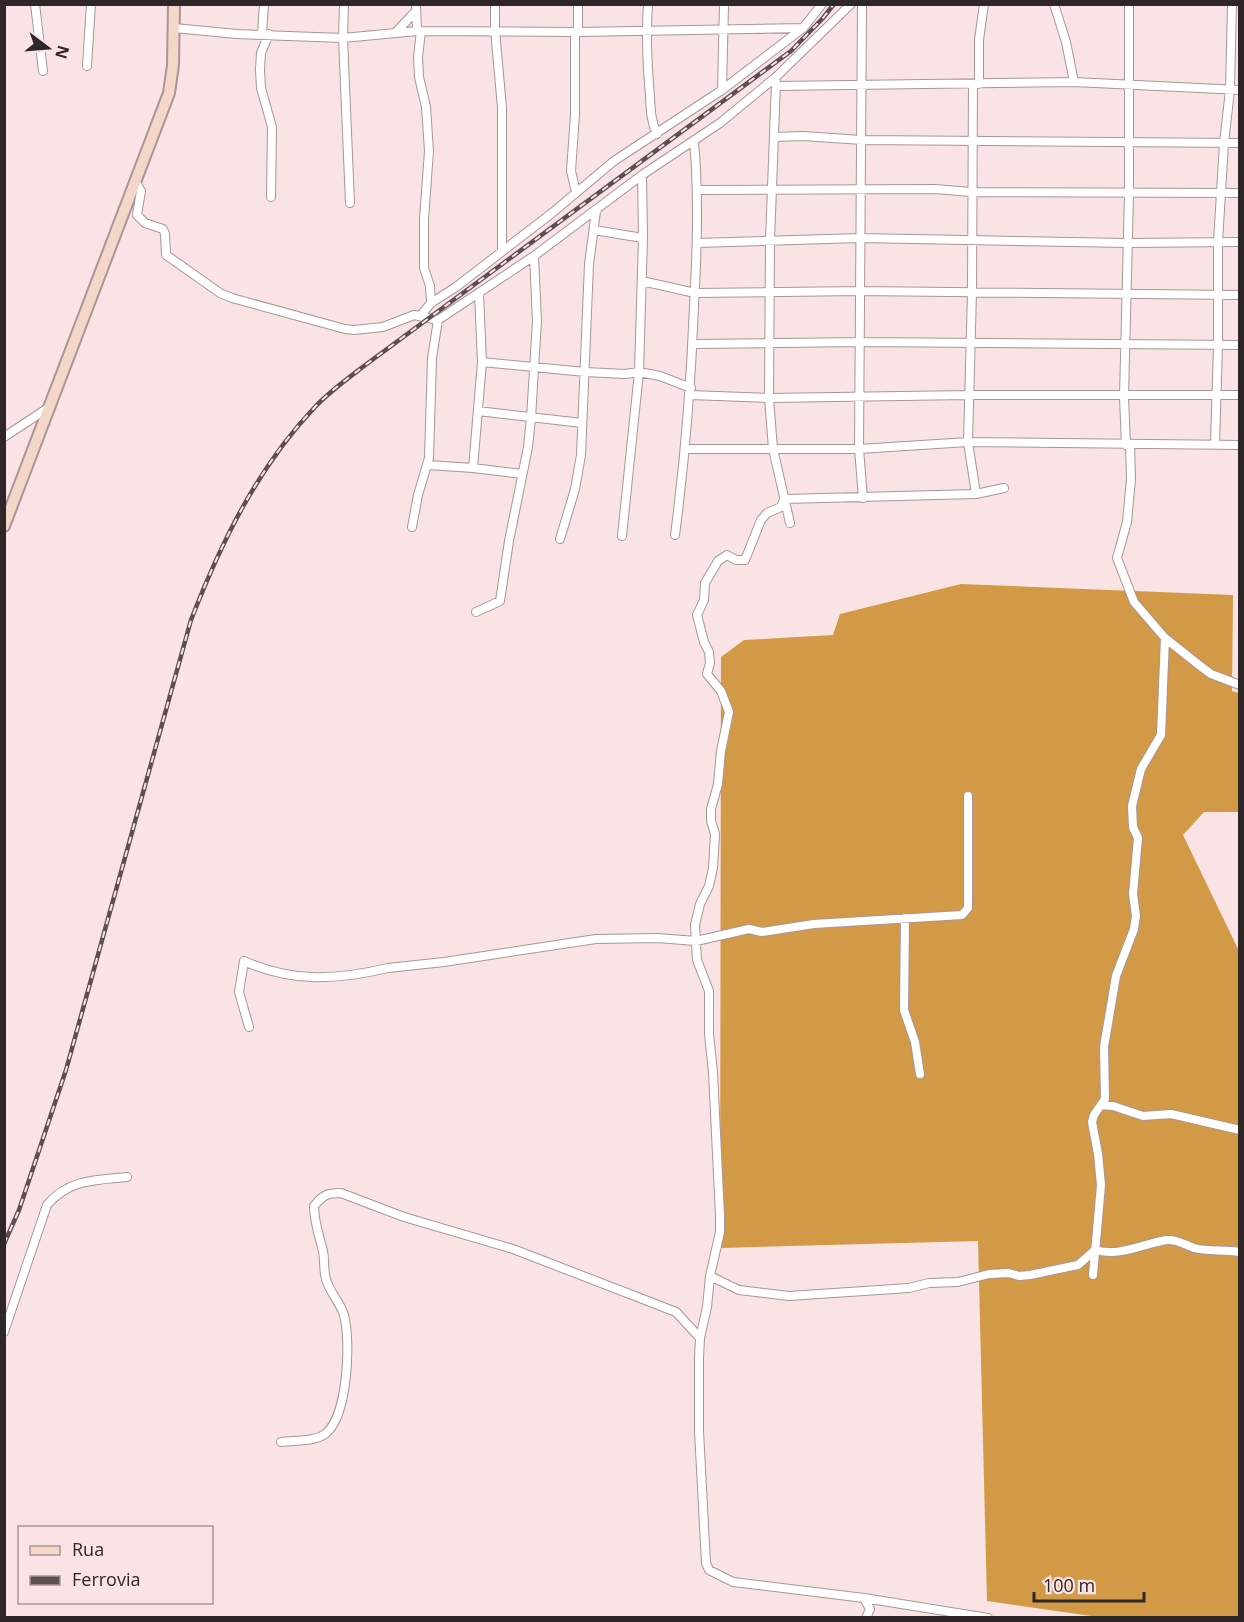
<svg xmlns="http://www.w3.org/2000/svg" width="1244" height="1622" viewBox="0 0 1244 1622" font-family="'Open Sans',sans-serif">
  <rect width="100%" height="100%" fill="#fae3e4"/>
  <path fill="#d29a46" d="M961 584 1233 595 1232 691 1239 693V812H1204L1183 835 1239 951V1617H1098L987 1601 978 1241 720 1248 721 657 744 640 833 635 840 614Z"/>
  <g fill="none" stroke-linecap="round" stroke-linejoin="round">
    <defs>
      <path id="street" d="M35 4 43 71
        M344 4 343 38 350 203
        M416 4 417 31
        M495 4V30L502 108V251
        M578 4V32
        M648 4C646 31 647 57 649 84 651 101 649 118 657 134
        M862 4 859 449 863 498
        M1054 4 1066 42 1074 82
        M174 28 237 34 343 38 417 31 578 32 803 28
        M421 31 418 57 419 77 426 107 429 151 424 219V268L430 286 431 303
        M575 32V115L571 171 576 192
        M395 33 415 12
        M262 34 264 4
        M269 34 261 53 260 69 261 88 272 127 271 197
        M87 66 91 4
        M776 82 770 240 769 398 773 449 790 523
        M973 84 972 292 968 442 976 494
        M979 84V40L984 4
        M776 86 1074 82 1240 90
        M722 90 724 4
        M774 137 803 136 862 140 1240 143
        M135 181 141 191 137 215 145 223 163 229 165 234 166 255 220 293 232 298 345 329 354 330 383 327 414 315 438 320 534 256 642 175 720 123 776 77 851 4
        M698 190 935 189 971 192 1240 193
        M594 230 643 238
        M697 243 860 238 1127 243 1240 242
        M642 281 695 293 860 291 1240 295
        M421 315 431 303 456 287 552 213 614 161 722 90 803 28 822 4
        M693 344 859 342 1240 345
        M482 362 585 372 625 374 639 372 660 376 691 388
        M690 395 769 398 968 395H1240
        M478 411 582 423
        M4 437 48 408
        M1215 444 1218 345V242L1224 143 1230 90 1232 4
        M1126 445 1124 397 1129 194V4
        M1130 445 1131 479 1127 522 1117 558 1134 602 1165 638 1199 665 1211 674 1240 685
        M686 449H859L968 442 1240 445
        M428 465 473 468 522 474
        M473 468 482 362 479 294
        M412 527 418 495 429 458 432 358 438 320
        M675 535C685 459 691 383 694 306 697 251 699 197 694 141
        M622 536 639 372 643 238 642 175
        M560 539 575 489 581 455 589 264 596 211
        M476 612 500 601 509 541 528 447 531 418 537 321 534 256
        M905 918 904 1010 915 1042 920 1074
        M249 1027 239 992 244 961C293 983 337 980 388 968L444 962 596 939 657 938 696 941 749 929 762 932 814 924 962 915 968 908V796
        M1102 1105 1113 1106 1143 1116 1171 1114 1240 1130
        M1093 1275 1101 1185 1098 1154 1092 1122 1094 1115 1105 1099 1104 1047 1116 976 1134 929 1136 916 1133 894 1138 838 1133 827 1132 806 1141 769 1161 735 1165 638
        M710 1276 739 1290 789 1296 909 1288 929 1283 958 1282 989 1274 1009 1273 1019 1276 1030 1275 1078 1265 1095 1250C1120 1257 1142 1244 1167 1240 1177 1239 1185 1245 1194 1248 1208 1252 1224 1249 1240 1252
        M4 1332 47 1205C69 1179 95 1180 127 1177
        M281 1442C294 1440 314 1442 325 1434 348 1417 351 1341 344 1315 341 1304 331 1294 327 1282 323 1273 325 1261 323 1251 319 1235 314 1222 314 1206 323 1195 327 1193 341 1193L404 1217 513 1249 640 1298 676 1312 700 1338
        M864 1598 870 1609 866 1618
        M988 1618 864 1598 733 1582 709 1570 706 1563 699 1431V1358L700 1338 707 1307 710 1276 720 1232V1216L713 1072 709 1034V991L697 960 695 925 700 904 709 886 713 868 715 834 711 821V809L718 784 721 751 729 712 721 691 707 674 710 663 709 652 704 642 697 615 704 600 705 583 718 561 727 555 736 560H745L761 520 767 513 781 507 784 499 976 494 1004 488"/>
      <path id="secondary" d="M4 526 169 93 173 65 174 4"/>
    </defs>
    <use href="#street" stroke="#aa9596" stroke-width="10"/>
    <use href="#secondary" stroke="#aa9596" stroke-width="14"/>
    <use href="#street" stroke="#fff" stroke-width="8"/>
    <use href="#secondary" stroke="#f5d7c9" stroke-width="10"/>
    <defs>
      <path id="rail" d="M4 1244 19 1210 66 1070 191 620C221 543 257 468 315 407 329 392 347 379 364 366L791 51 823 18 834 4"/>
    </defs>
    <use href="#rail" stroke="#5b4f50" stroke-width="4.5"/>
    <use href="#rail" stroke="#fae3e4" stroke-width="2" stroke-dasharray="7" stroke-linecap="butt"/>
  </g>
  <rect width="1244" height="1622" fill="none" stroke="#2f2627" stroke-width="12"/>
  <rect x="18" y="1526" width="195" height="78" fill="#fae3e4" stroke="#a99798" stroke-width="1.5"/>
  <rect x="30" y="1546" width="30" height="9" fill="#f5d7c9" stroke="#a99798" stroke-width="1.5"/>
  <text x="72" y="1556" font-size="18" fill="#2f2627">Rua</text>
  <rect x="30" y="1576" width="30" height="9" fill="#5b4f50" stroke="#a99798" stroke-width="1.5"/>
  <text x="72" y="1586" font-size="18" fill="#2f2627">Ferrovia</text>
  <g transform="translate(48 48) rotate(106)" stroke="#fae3e4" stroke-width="4.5" paint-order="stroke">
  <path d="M0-4.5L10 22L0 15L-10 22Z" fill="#2f2627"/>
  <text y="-9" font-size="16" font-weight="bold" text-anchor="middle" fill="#2f2627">N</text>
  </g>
  <path d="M1034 1592v9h110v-9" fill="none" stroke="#2f2627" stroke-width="3"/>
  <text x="1043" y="1592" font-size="18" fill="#2f2627" stroke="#fae3e4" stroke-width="4.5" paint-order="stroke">100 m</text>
</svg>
